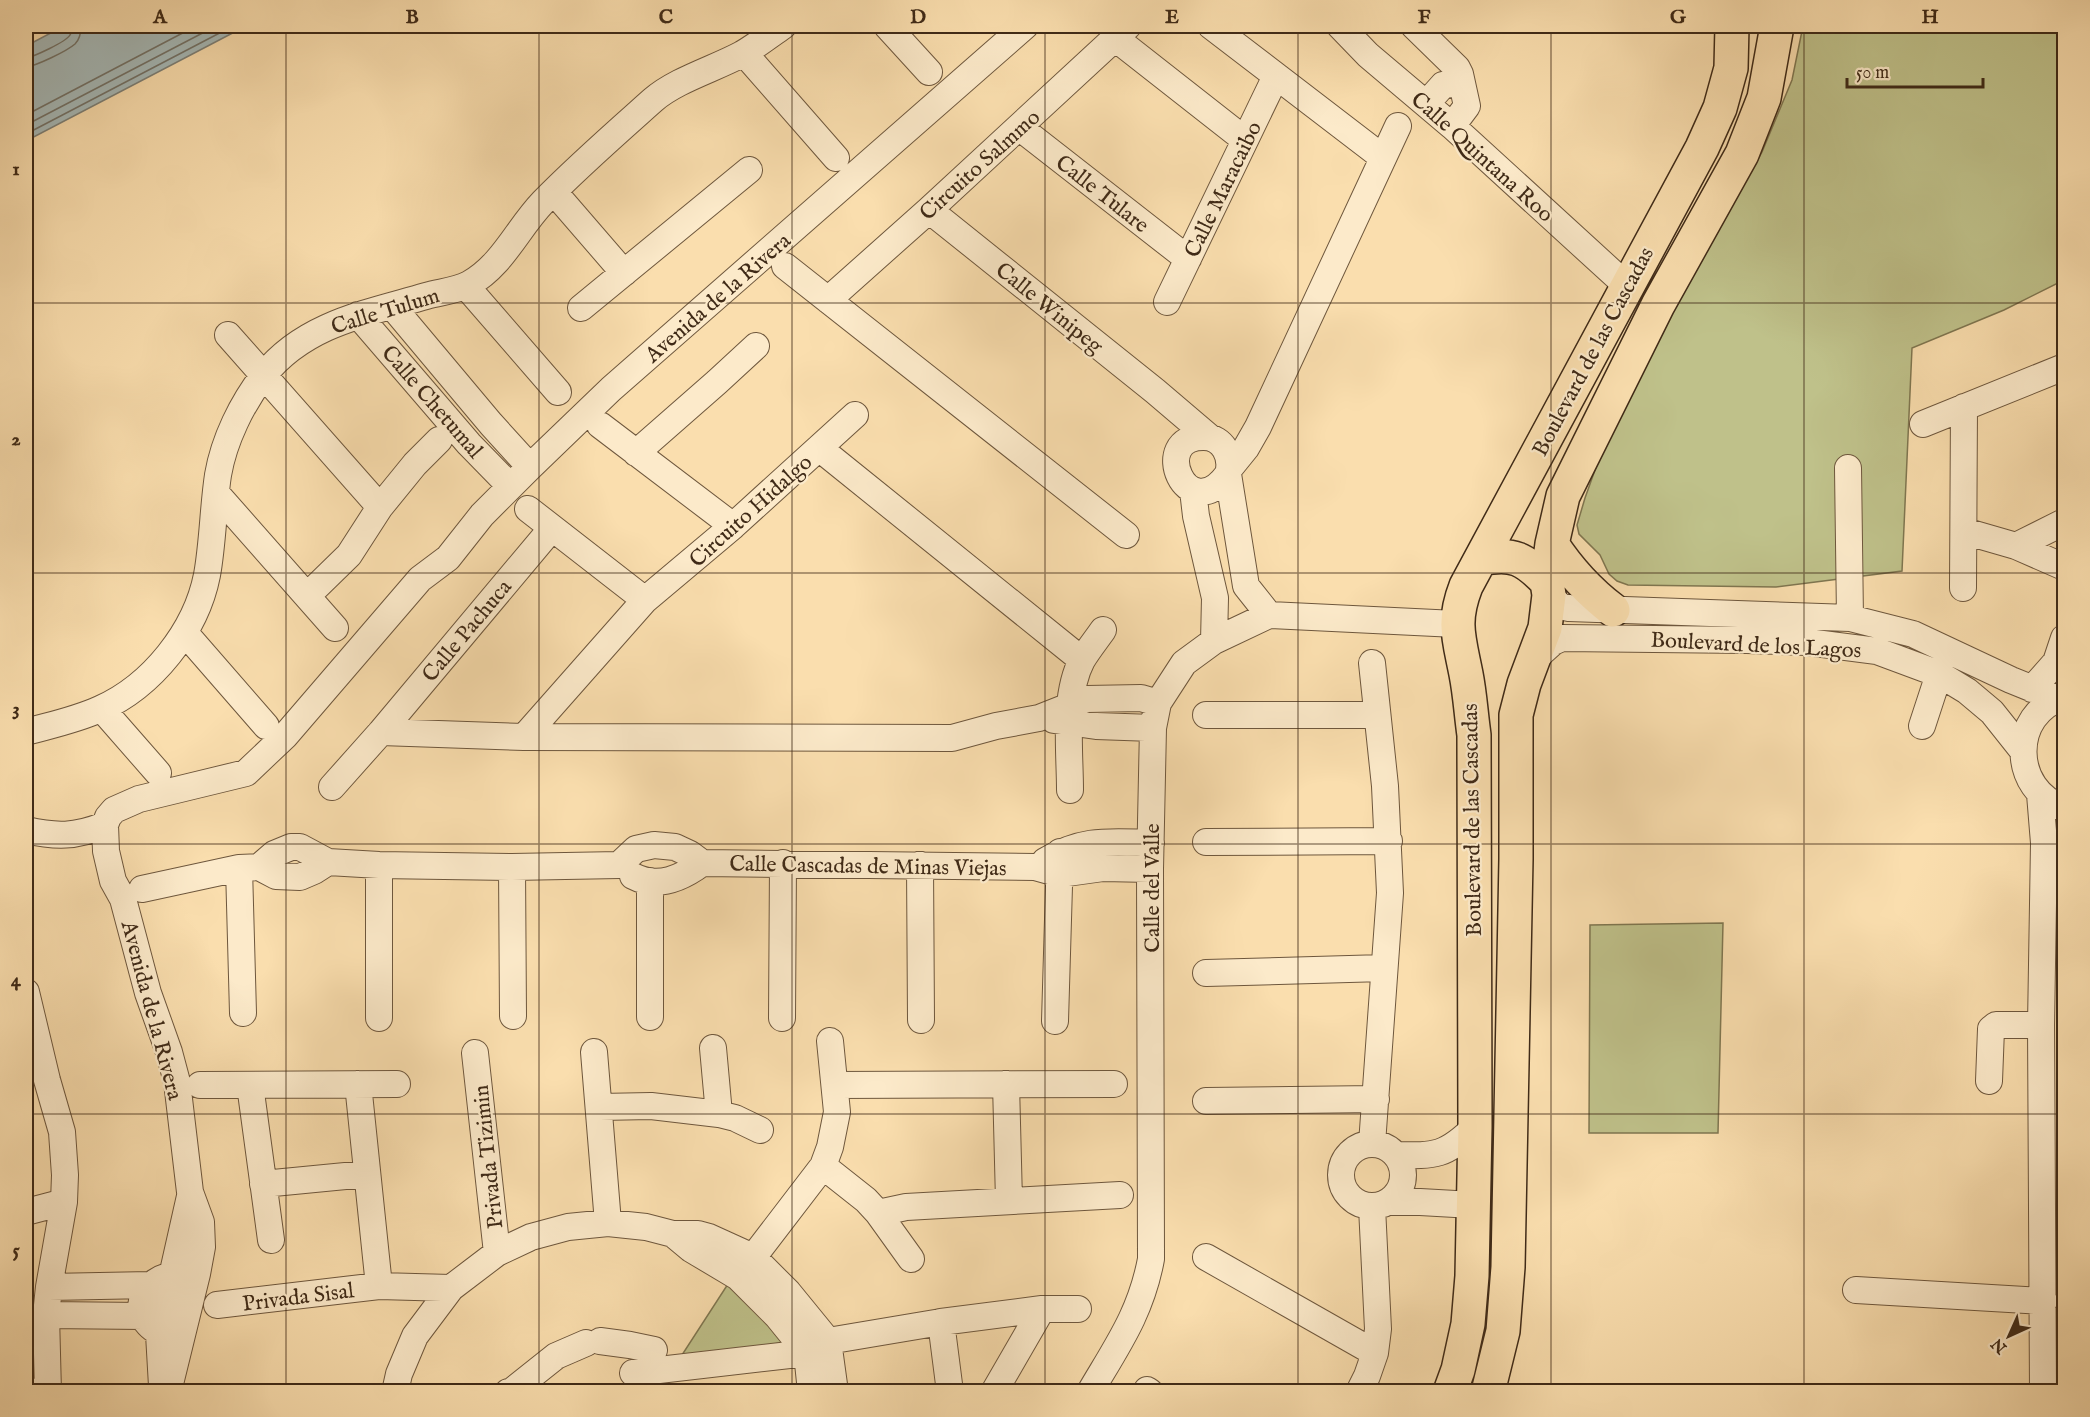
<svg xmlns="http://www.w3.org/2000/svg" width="2090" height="1417" viewBox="0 0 2090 1417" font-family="'IM FELL English',serif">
  <rect width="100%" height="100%" fill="#fadeae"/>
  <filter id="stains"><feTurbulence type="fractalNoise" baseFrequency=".00333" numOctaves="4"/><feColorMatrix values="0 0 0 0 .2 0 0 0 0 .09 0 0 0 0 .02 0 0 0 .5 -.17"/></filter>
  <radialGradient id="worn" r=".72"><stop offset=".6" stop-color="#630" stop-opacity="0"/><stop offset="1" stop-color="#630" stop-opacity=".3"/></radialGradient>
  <path fill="#bfc18a" stroke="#7f7650" stroke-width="1.5" d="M1803 26H2064V280L2004 310 1912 348 1902 571 1776 587 1628 585 1617 581 1609 574 1600 555 1579 534 1577 525 1585 498 1605 442 1633 383 1762 152 1792 80Z
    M1723 923 1718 1133H1589L1590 925Z
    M737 1270 794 1341 680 1358Z"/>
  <path fill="#a5b9b8" stroke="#7c8078" stroke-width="1.5" d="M64 26H246L26 141V46Z"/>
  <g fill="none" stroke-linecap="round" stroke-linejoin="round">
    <path stroke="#727268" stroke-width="1.5" d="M26 58C33 57 66 42 70 35 73 31 72 30 72 26
      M26 67C36 66 67 51 75 44 80 39 81 32 81 26
      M26 115 196 26
      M26 125 216 26
      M26 134 233 26"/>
    <defs>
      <path id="minor" d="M887 26 929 72
        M1211 26 1382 157
        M1340 26 1368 55 1452 126 1627 286
        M1414 26 1457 68 1460 74 1467 106 1452 126
        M1115 38 1245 140
        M744 53 836 158
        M1426 104 1443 85 1461 83
        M1019 127 1188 259
        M554 192 624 273
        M929 210 1155 391 1209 437
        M785 266 1126 535
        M466 286 558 392
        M828 300 929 210 1128 26
        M1167 302 1276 76
        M392 306 491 424 530 467
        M581 308 749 170
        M358 315 469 444 510 486
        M228 335 380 507
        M1923 424 2064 367
        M600 425 733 526
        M819 448 1082 660
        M636 453 717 382 756 346
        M1848 468 1850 618
        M1229 469 1246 448 1258 427 1398 126
        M1228 474C1187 530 1148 436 1204 437 1223 437 1233 457 1228 474L1246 586 1269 615
        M1193 490 1196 516 1215 598 1214 641
        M216 493 335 628
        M528 509 645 600
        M1964 531 2016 546 2064 567
        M2016 546 2064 522
        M1963 588 1964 407
        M1549 595 1560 606 1569 608 1850 618 1913 634 2011 680 2058 699
        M307 596 349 555 380 507 415 464 439 440
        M185 633 266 726
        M1533 660 1553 642 1562 638 1746 640 1807 642 1877 651 1939 674 1967 691 1992 712 2023 751
        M1372 663 1385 786 1390 893 1372 1144
        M2032 689 2056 662 2064 638
        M2064 697C2009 713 2011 791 2064 808
        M102 709 158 773
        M1206 715H1377
        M1054 720 1096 726 1153 728
        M1922 726 1939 674
        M26 732C51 725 76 720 100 709 152 686 196 631 207 575 213 542 213 508 218 475 224 440 242 403 264 375 304 324 368 313 426 296 439 292 456 291 469 284 503 265 517 229 543 202 577 167 616 133 653 100 676 80 714 69 742 54 756 46 770 35 783 26
        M381 732 524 737 952 738 996 726 1039 718 1087 699 1141 698 1158 703
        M524 737 645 600 733 526 855 415
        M332 787 381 732 552 528
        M1070 790C1070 751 1063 696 1082 660 1088 650 1096 640 1103 630
        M2040 794 2044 843 2041 1025 2043 1392
        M26 830C56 837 75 837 105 825
        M1206 842 1389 841
        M1045 861C1083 838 1109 842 1151 843
        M920 865 921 1020
        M259 867 274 854 291 847H300L328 862 379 865 512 867 619 865 636 849 654 845 675 847 690 854 702 863 1035 867 1060 874 1103 868 1150 869
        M512 867 513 1016
        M239 868 243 1013
        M633 876C658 889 682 878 702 863
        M650 881V1017
        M142 889 239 868 259 867 276 876 300 877 314 871 328 862
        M1206 973 1384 968
        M26 992 47 1080 62 1132 65 1175 64 1202 49 1287 46 1315 48 1392
        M379 1018V865
        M782 1018 783 863
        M1055 1021 1060 852
        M713 1048 719 1114
        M594 1052 608 1223
        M475 1053 497 1253
        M1989 1081 1991 1029 1996 1025H2041
        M358 1084 379 1286
        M1006 1084 1009 1201
        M200 1085 397 1084
        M250 1085 271 1240
        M836 1085 1114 1084
        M1206 1101 1376 1099
        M600 1107 651 1106 719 1114 735 1118 760 1130
        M1341 1175a31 31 0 1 1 62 0a31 31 0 1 1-62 0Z
        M1396 1155C1435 1156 1446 1156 1475 1127
        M823 1166 866 1200 878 1213 911 1259
        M263 1184 366 1174
        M1389 1202H1420L1473 1205
        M26 1212 64 1202
        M878 1213 906 1207 1120 1195
        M673 1234 691 1249 738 1277 777 1316 807 1353 811 1392
        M1206 1257 1375 1353
        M738 1277 823 1166 830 1147 837 1112 830 1041
        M49 1287 150 1285
        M1856 1290 2044 1301
        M217 1305 379 1286 451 1288
        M46 1315 144 1316
        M941 1322 1042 1309H1078
        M171 1336C124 1326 136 1273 185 1274
        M600 1341 630 1345 654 1350
        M633 1373 807 1353 828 1341 941 1322 950 1392
        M162 1386 159 1334 190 1196
        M26 1389 31 1392
        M1147 1390 1150 1392
        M168 1392 197 1274 202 1247 201 1222 190 1192 177 1082 169 1052 148 993 123 899 113 881 106 851 105 825 108 817 114 810 139 799 246 773 285 736 420 579 448 558 482 515 530 467 611 389 1025 26
        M395 1392 399 1374 415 1336 451 1288 497 1253 531 1237 568 1227 608 1223 646 1227 673 1234H698L709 1237 753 1257 788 1292 828 1341 835 1392
        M508 1392 512 1391 556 1356 586 1343
        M994 1392 1042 1309
        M1090 1392C1117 1346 1141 1313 1151 1259L1150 869 1153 728 1158 703 1184 663 1214 641 1269 615 1456 624
        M1359 1392 1367 1376 1375 1353 1378 1329 1372 1207"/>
      <path id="major" d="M1552 544C1569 570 1588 591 1613 610
        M1481 559C1513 552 1525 559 1547 582
        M1450 1392 1458 1370 1468 1324 1472 1276 1475 1127 1474 735C1471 714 1470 694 1466 674 1459 638 1452 622 1466 586L1702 148 1720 108 1731 68 1732 26
        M1488 1392 1503 1331 1508 1267 1516 859V715L1524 684 1545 628 1549 595 1547 582 1552 544 1563 496 1658 305 1742 154 1764 98 1777 26"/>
    </defs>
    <use href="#minor" stroke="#6e573d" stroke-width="28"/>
    <use href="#major" stroke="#3f2a17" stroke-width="36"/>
    <use href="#minor" stroke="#fceaca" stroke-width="26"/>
    <use href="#major" stroke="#fadeae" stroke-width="33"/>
  </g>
  <path fill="none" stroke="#3f2a17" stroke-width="1.5" stroke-opacity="0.55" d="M286 26V1392M539 26V1392M792 26V1392M1045 26V1392M1298 26V1392M1551 26V1392M1804 26V1392M26 303H2064M26 573H2064M26 844H2064M26 1114H2064"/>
  <g text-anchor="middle" stroke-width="4.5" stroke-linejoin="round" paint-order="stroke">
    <g font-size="22" fill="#3f2a17" stroke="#fceaca">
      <text transform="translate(1483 156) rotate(42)" y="8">Calle Quintana Roo</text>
      <text transform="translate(979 164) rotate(-42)" y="8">Circuito Salmmo</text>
      <text transform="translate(1222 189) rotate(-64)" y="8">Calle Maracaibo</text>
      <text transform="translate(1103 193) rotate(38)" y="8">Calle Tulare</text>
      <text transform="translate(717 297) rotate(-41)" y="8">Avenida de la Rivera</text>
      <text transform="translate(1050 307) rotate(39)" y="8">Calle Winipeg</text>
      <text transform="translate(385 310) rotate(-17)" y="8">Calle Tulum</text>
      <text transform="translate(1592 351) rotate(-62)" y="8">Boulevard de las Cascadas</text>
      <text transform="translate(433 401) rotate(49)" y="8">Calle Chetumal</text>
      <text transform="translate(750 510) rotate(-42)" y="8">Circuito Hidalgo</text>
      <text transform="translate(466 630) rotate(-50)" y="8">Calle Pachuca</text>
      <text transform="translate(1756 644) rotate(3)" y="8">Boulevard de los Lagos</text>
      <text transform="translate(1471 820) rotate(-91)" y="8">Boulevard de las Cascadas</text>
      <text transform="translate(868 865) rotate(1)" y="8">Calle Cascadas de Minas Viejas</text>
      <text transform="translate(1151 888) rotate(-90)" y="8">Calle del Valle</text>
      <text transform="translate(153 1010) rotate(75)" y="8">Avenida de la Rivera</text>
      <text transform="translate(487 1157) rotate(-96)" y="8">Privada Tizimin</text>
      <text transform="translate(298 1296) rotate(-7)" y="8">Privada Sisal</text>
    </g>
  </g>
  <rect width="2090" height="1417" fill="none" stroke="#fadeae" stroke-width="66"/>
  <g transform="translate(2009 1336) rotate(225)" stroke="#fceaca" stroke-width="4.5" paint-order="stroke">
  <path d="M0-4.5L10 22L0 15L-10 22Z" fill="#3f2a17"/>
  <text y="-9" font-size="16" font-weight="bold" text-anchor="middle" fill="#3f2a17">N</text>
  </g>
  <path d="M1847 78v9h136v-9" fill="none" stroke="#3f2a17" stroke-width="3"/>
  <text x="1856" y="78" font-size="18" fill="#3f2a17" stroke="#fceaca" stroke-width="4.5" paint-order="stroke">50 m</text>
  <rect x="33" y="33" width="2024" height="1351" fill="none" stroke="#3f2a17" stroke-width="2"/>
  <g font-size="20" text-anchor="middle" font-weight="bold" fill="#3f2a17">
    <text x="160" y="23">A</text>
    <text x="412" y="23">B</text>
    <text x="666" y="23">C</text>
    <text x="918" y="23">D</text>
    <text x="1172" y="23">E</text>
    <text x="1424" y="23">F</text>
    <text x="1678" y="23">G</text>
    <text x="1930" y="23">H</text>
    <text x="16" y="175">1</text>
    <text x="16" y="445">2</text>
    <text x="16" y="715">3</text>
    <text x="16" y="986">4</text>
    <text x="16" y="1256">5</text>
  </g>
  <rect width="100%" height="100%" filter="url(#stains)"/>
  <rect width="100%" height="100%" fill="url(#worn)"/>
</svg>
